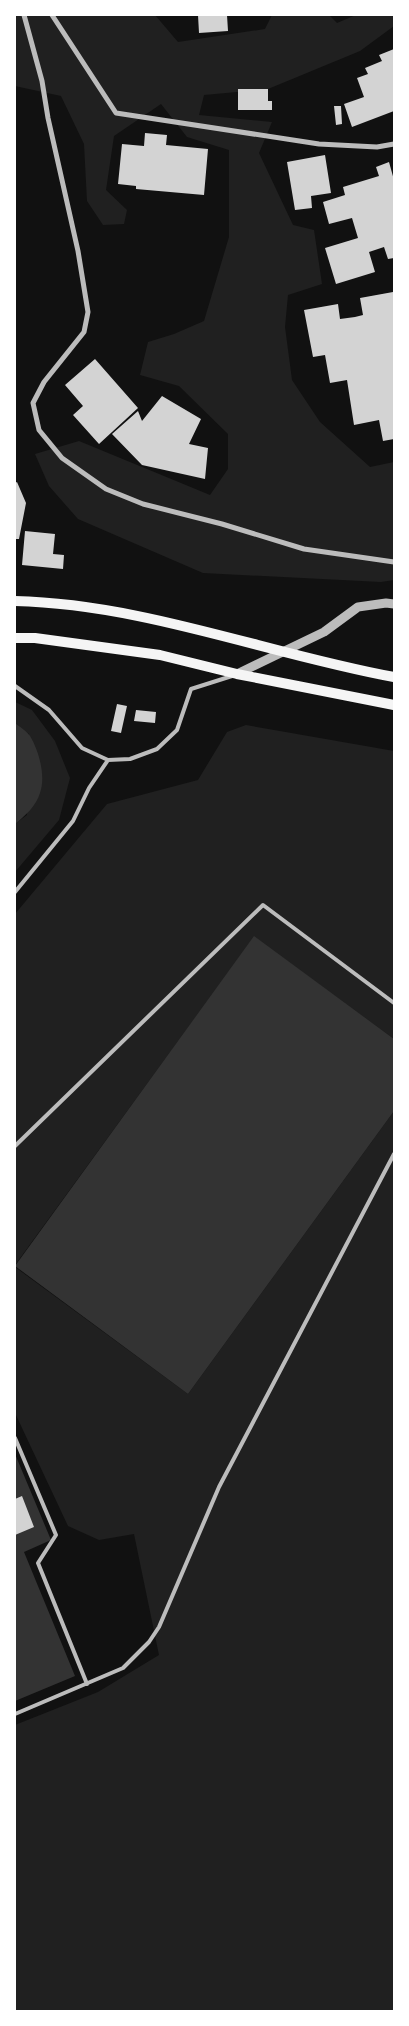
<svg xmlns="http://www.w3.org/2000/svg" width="409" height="2026" viewBox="0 0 409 2026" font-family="Montserrat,sans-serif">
  <rect width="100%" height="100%" fill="#111"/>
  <path fill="#202020" d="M15 15H155L178 42 265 29 272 15H329L337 23 356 15H394V26L360 51 268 89 204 95 199 115 272 122 259 153 293 225 314 230 322 284 288 295 285 327 292 380 320 422 370 467 394 462V580L381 582 203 573 78 519 49 486 35 454 79 441 210 495 228 469V434L179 386 140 375 148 342 174 334 204 321 229 237V150L187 137 161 104 114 136 106 190 127 210 124 224 103 225 87 201 84 144 61 96 15 86Z
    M15 702 32 710 55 741 70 778 59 820 15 872V824L27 815 29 734 15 723Z
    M246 725 394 751V1039L254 937 15 1265V914L107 804 198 780 227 732Z
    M394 1111V2011H15V1725L98 1692 159 1655 134 1534 99 1540 68 1526 15 1413V1267L188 1394Z"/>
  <path fill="#333" d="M15 723C20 727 27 731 30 736 39 751 46 776 40 793 36 806 25 816 15 824Z
    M254 936 394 1039V1111L188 1394 15 1266Z
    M15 1454 51 1540 24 1552 75 1676 15 1701Z"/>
  <path fill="#d3d3d3" d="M198 15H227L228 31 199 33Z
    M394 49V111L352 127 344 104 364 97 357 78 368 74 365 68 382 61 379 55Z
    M238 89H268V101H272V110H238Z
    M334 106H341L342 124 336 125Z
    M145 133 167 135 166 145 208 149 204 195 136 189V186L118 184 122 144 144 146Z
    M325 155 331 193 311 196 312 208 295 210 287 162Z
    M389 162 394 180V258L388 259 384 247 369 252 375 272 336 284 325 248 358 238 352 218 329 224 323 202 345 195 343 187 379 176 376 167Z
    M393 292 394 439 383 441 379 420 354 425 347 380 330 383 325 355 313 357 304 310 338 304 340 319 355 317 363 315 360 298Z
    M95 359 138 408 99 444 73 415 83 406 65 385Z
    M162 396 201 419 189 444 208 448 205 479 142 465 112 434 138 411 142 421Z
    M17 482 26 503 19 539H15V483Z
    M25 531 55 534 53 554 64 555 63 569 22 565Z
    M117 704 127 706 121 733 111 731Z
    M136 710 156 712 155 723 134 721Z
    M22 1496 34 1527 15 1535V1499Z"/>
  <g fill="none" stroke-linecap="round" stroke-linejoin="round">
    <path stroke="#bcbcbc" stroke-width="4" d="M15 686 49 710 82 748 108 760 130 759 157 749 177 730 191 689 232 676
      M15 892 73 821 89 788 108 760
      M15 1146 263 905 394 1003
      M15 1438 56 1535 38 1563 87 1684
      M15 1714 123 1668 149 1642 159 1627 219 1487 394 1154"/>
    <path stroke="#bcbcbc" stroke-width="5" d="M24 15 42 81 48 118 78 251 88 312 84 332 44 382 33 403 39 430 62 458 106 489 143 504 222 524 304 549 394 562
      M52 15 116 113 319 144 377 147 394 144"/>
    <path stroke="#bcbcbc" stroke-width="9" d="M237 674 324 632 358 607 386 603 394 604"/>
    <path stroke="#f5f5f5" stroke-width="10" d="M15 601C144 604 268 654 394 677
      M15 638H35L160 655 237 674 394 705"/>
  </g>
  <rect width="409" height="2026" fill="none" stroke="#ffffff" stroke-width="32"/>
</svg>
